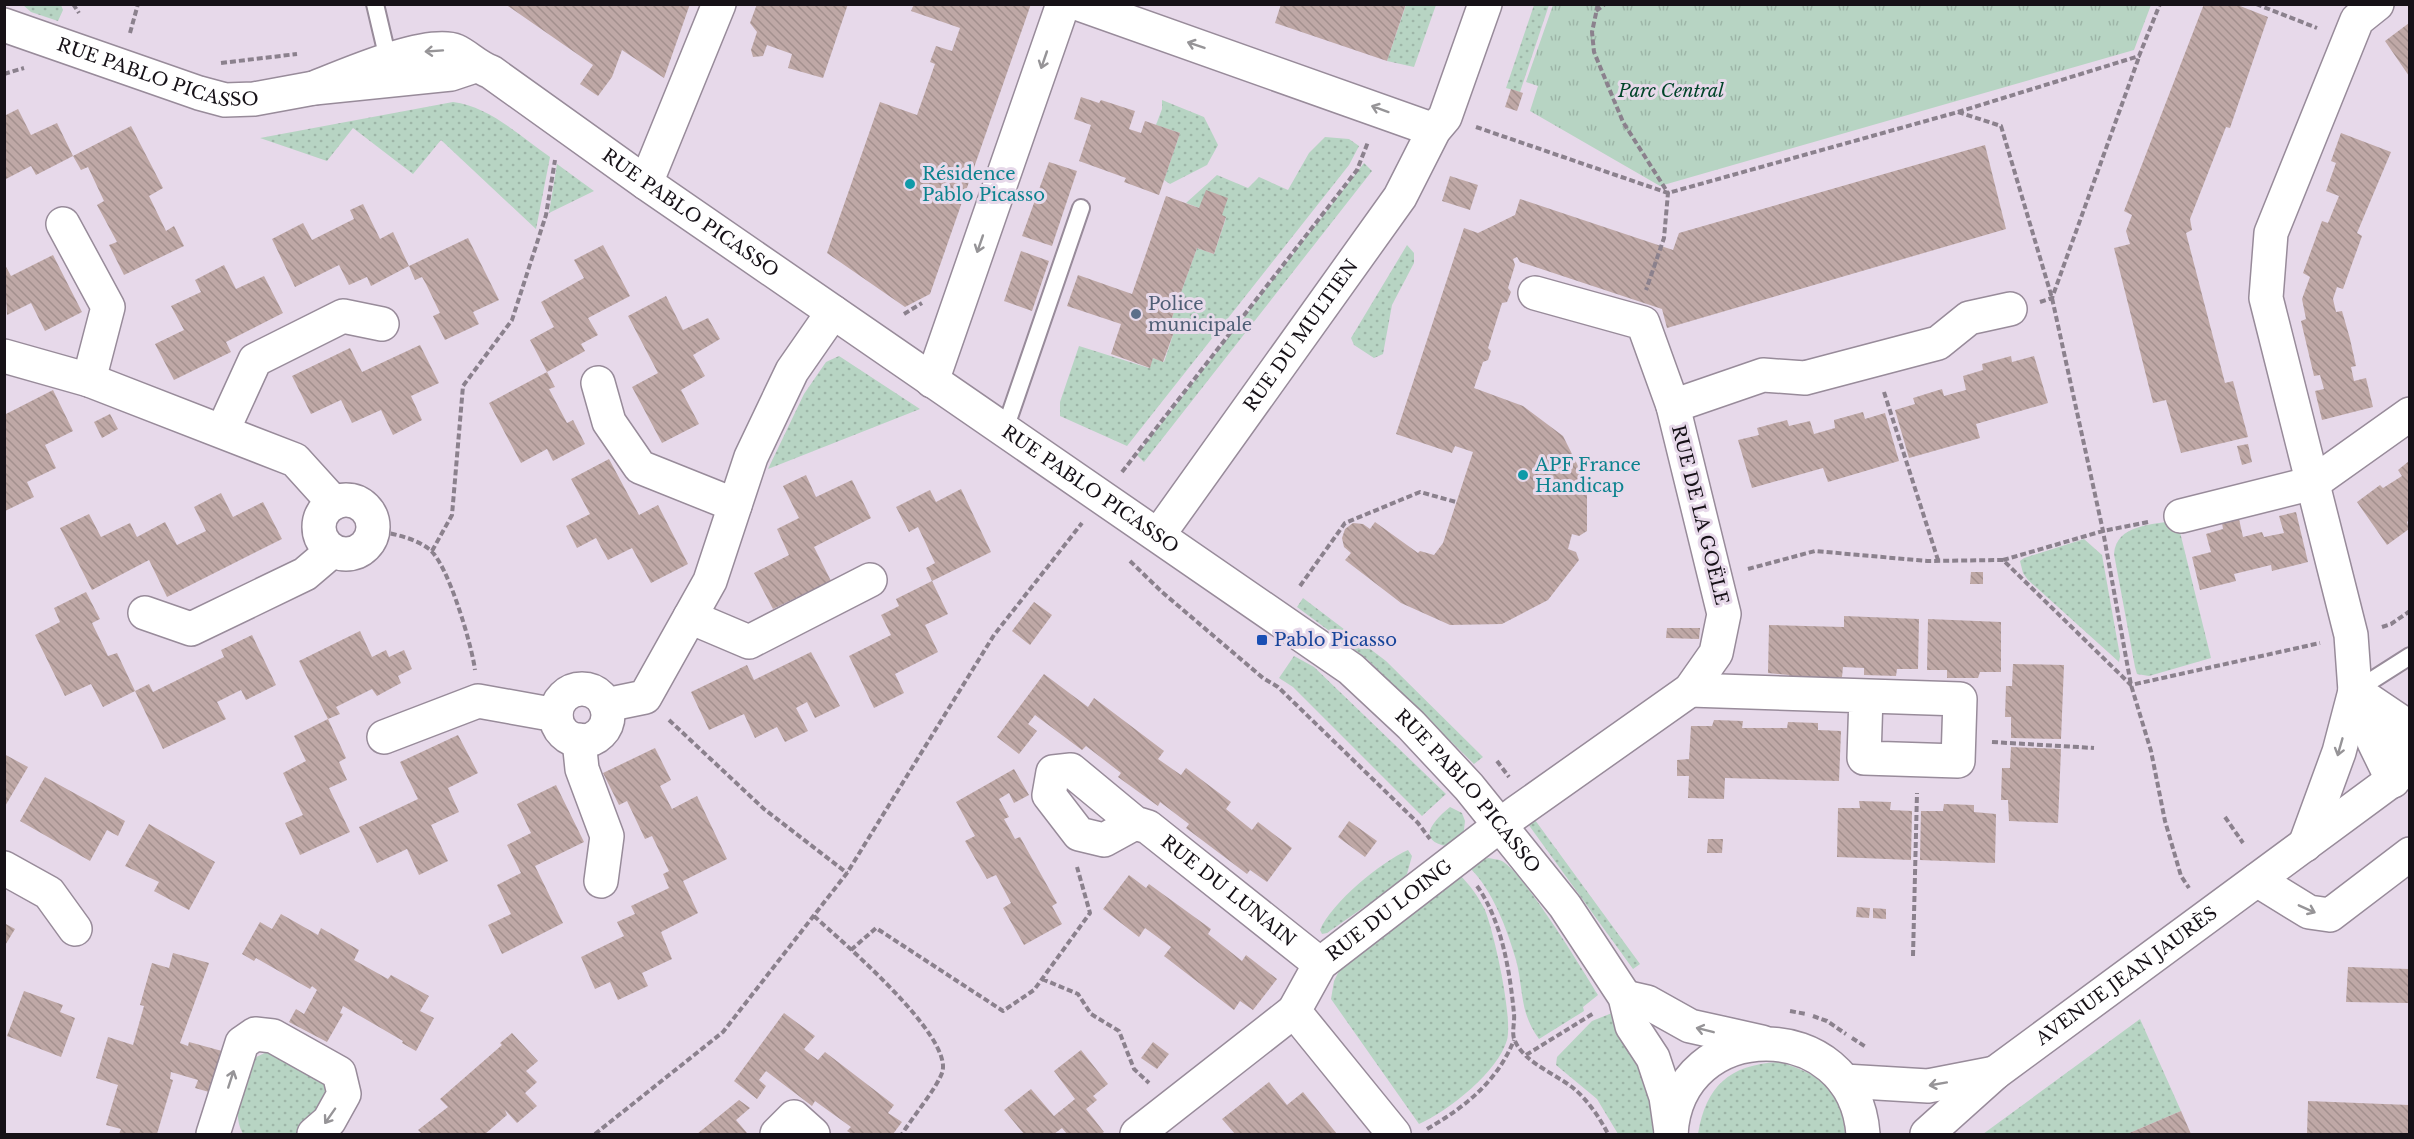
<svg xmlns="http://www.w3.org/2000/svg" width="2414" height="1139" viewBox="0 0 2414 1139" font-family="'Libre Baskerville',serif">
  <defs>
    <pattern id="grass-dots" width="8" height="8" patternUnits="userSpaceOnUse" patternTransform="scale(1.5)"><rect width="8" height="8" fill="#b7d4c3"/><path d="M2 2h.1M6 6h.1" fill="none" stroke="#9db5a7" stroke-width="1.8" stroke-linecap="round"/></pattern>
    <pattern id="park-tufts" width="24" height="20" patternUnits="userSpaceOnUse" patternTransform="scale(1.5)"><rect width="24" height="20" fill="#b7d4c3"/><path d="M3 7l-1-3M5 7V3M7 7l1-3M15 17l-1-3M17 17v-4M19 17l1-3" fill="none" stroke="#9db5a7"/></pattern>
    <pattern id="building-back-hatch" width="6" height="6" patternUnits="userSpaceOnUse" patternTransform="scale(1.5)"><rect width="6" height="6" fill="#bfa8a6"/><path d="M-1 5l2 2M0 0l6 6M5-1l2 2" fill="none" stroke="#a3908e"/></pattern>
  </defs>
  <rect width="100%" height="100%" fill="#e7d9ea"/>
  <path fill="url(#grass-dots)" d="M23 5H61L63 10 58 21 31 12Z
    M1406 5H1436L1414 67 1387 61Z
    M1534 5H1549L1520 92 1506 88Z
    M1162 100 1204 117 1218 145 1207 165 1170 184 1164 180 1180 133 1156 125 1162 109Z
    M453 102C489 106 521 137 550 157L536 229 441 140 413 174 353 128 327 161 260 138Z
    M1325 137 1349 139 1359 146 1349 165 1127 446 1060 416V402L1079 346 1149 368 1153 358 1164 362 1175 329 1169 326 1197 248 1214 254 1226 218 1186 203 1217 175 1248 188 1259 177 1288 190 1309 153Z
    M1364 163 1372 171 1144 462 1137 455Z
    M557 164 594 191 549 213Z
    M1407 245 1414 253V263L1392 305 1383 354 1374 358 1354 345 1351 338Z
    M839 356 920 409 768 469 804 394 826 362Z
    M2177 520 2211 658 2149 676 2137 674 2135 667 2114 554C2116 524 2153 525 2177 520Z
    M2084 539 2102 555 2120 656 2119 662 2028 580 2023 573 2020 561 2024 558Z
    M1303 598 1386 661 1483 757 1474 764 1367 659 1297 607Z
    M1294 656 1314 667 1446 794 1422 816 1293 687 1279 678Z
    M1450 807 1462 813 1465 821 1463 838 1452 847C1414 842 1432 822 1450 807Z
    M1535 820 1640 964 1633 969 1528 824Z
    M1408 850 1412 856 1407 874 1400 882 1327 933 1322 934 1320 930C1332 902 1381 862 1408 850Z
    M1488 858C1492 859 1498 859 1502 861 1523 872 1583 970 1598 995L1583 1007 1584 1011 1539 1039C1519 1012 1524 990 1516 960 1507 929 1493 891 1470 868L1477 862Z
    M1458 873C1470 885 1478 896 1485 910 1494 932 1513 1018 1507 1040 1498 1072 1448 1111 1419 1124L1331 999 1334 981 1340 969Z
    M1612 1013 1645 1069 1654 1097V1134H1618L1597 1099 1556 1065 1557 1057 1592 1021Z
    M2140 1019 2181 1111 2127 1134H1983Z
    M267 1052C286 1055 323 1068 327 1090 328 1096 325 1104 324 1110L298 1134H243C230 1111 244 1081 254 1058Z
    M1778 1062C1816 1071 1845 1092 1845 1134H1698C1706 1086 1729 1065 1778 1062Z"/>
  <path fill="url(#park-tufts)" d="M1553 5V4L2151 5 2134 50 1660 186 1530 111 1538 86 1526 82Z"/>
  <path fill="url(#building-back-hatch)" d="M505 4H690L664 78 622 50 612 77 598 96 580 84 593 65Z
    M757 4H848L823 78 788 68 792 54 767 45 763 56 753 57 751 50 757 32 750 23Z
    M914 4H1031L930 294 905 307 827 253 880 102 917 115 935 64 930 62 936 46 952 51 960 28 911 11Z
    M1281 4H1406L1387 61 1275 23Z
    M2204 4H2235L2268 17 2230 128 2226 127 2190 219 2192 230 2186 233 2225 383 2233 381 2248 437 2181 453 2166 400 2153 403 2114 248 2130 244 2126 231 2132 215 2124 211Z
    M2409 23V76L2385 41Z
    M1511 89 1523 93 1517 111 1505 107Z
    M1081 97 1099 103 1101 100 1135 111 1129 129 1141 133 1145 121 1180 133 1159 195 1124 182 1126 178 1079 161 1091 125 1074 119Z
    M18 109 31 135 57 123 73 156 36 175 31 166 4 180V116Z
    M131 126 163 188 149 196 166 231 174 226 184 246 124 275 109 245 117 242 97 205 104 201 88 167 81 170 73 156Z
    M2341 133 2391 152 2357 233 2362 236 2343 289 2337 287 2333 299 2336 312 2342 311 2350 339 2356 366 2351 367 2354 381 2366 378 2373 407 2322 420 2315 391 2324 389 2320 375 2314 376 2301 321 2306 319 2302 299 2310 277 2303 273 2322 221 2328 223 2339 196 2326 191 2336 163 2331 161Z
    M1985 145 2006 229 1667 328 1662 309 1520 262 1517 257 1513 259 1515 265 1508 288 1511 292 1507 302 1502 303 1488 348 1491 351 1488 360 1483 362 1474 388 1523 406 1563 436 1587 484V531L1579 536 1572 534 1568 549 1576 552 1579 560 1548 600 1502 624 1450 625 1401 603 1345 560 1351 553 1344 547 1342 538 1345 529 1353 523 1363 524 1370 529 1375 522 1418 553 1420 551 1434 555 1443 543 1473 452 1455 446 1452 453 1396 434 1464 228 1478 233 1515 215 1520 199 1673 250 1679 233Z
    M1049 162 1077 171 1052 246 1022 236Z
    M1450 176 1478 185 1470 210 1442 201Z
    M1206 190 1228 198 1222 215 1226 217 1214 254 1197 248 1169 326 1175 329 1163 362 1153 358 1150 368 1111 354 1121 324 1067 306 1078 275 1132 294 1166 196 1199 208Z
    M363 204 380 239 393 232 409 266 468 238 499 300 473 312 479 324 445 340 433 316 440 313 426 284 422 277 415 280 409 266 371 286 367 277 349 285 339 265 295 287 272 239 303 223 312 240 354 219 350 210Z
    M603 245 630 296 588 318 598 335 581 344 585 351 547 372 530 340 554 327 541 302 584 278 574 260Z
    M1021 251 1049 261 1032 311 1004 301Z
    M53 255 82 312 45 331 31 303 7 315 4 263 11 276Z
    M224 265 236 289 264 276 283 313 226 342 231 352 174 380 155 344 184 330 171 306 201 292 195 280Z
    M666 296 683 330 708 318 720 339 693 355 705 376 681 390 699 424 662 443 632 387 658 373 628 316Z
    M420 345 439 383 411 396 422 420 393 435 381 410 352 423 341 400 311 414 292 376 350 348 362 372Z
    M2011 356 2012 362 2034 356 2048 403 1976 424 1980 438 1909 458 1895 410 1915 404 1913 398 1942 389 1944 396 1966 390 1963 376 1983 370 1982 364Z
    M547 372 555 387 549 389 567 423 573 420 585 444 553 461 547 449 521 463 489 403Z
    M53 390 73 431 45 445 56 468 27 482 34 497 5 511 4 415Z
    M1863 412 1865 419 1885 413 1899 461 1828 482 1823 468 1752 488 1738 440 1759 435 1757 428 1787 420 1789 426 1810 421 1814 434 1835 428 1834 420Z
    M110 414 118 429 102 438 94 422Z
    M2248 444 2252 462 2242 465 2237 446Z
    M609 459 639 515 658 505 688 564 651 583 632 548 608 560 596 538 577 548 566 526 590 514 571 479Z
    M2409 461V520L2407 522 2409 529 2387 545 2357 502 2380 485 2383 488 2402 476 2398 470Z
    M806 475 816 497 852 480 871 518 814 547 831 581 773 609 754 573 789 555 777 529 799 518 783 486Z
    M961 489 991 552 932 581 926 568 935 563 918 527 909 532 896 507 930 490 936 502Z
    M221 493 233 517 263 502 282 539 167 597 149 560 92 590 60 528 89 514 101 537 130 523 137 537 165 522 177 545 206 531 194 507Z
    M2296 512 2308 562 2272 571 2271 565 2234 574 2236 581 2200 590 2192 557 2211 552 2206 534 2223 529 2222 523 2239 519 2243 537 2262 532 2264 537 2284 533 2279 516Z
    M1971 572H1983V584H1970Z
    M932 581 948 614 925 625 938 652 895 674 904 693 874 708 849 656 891 635 881 615 899 606 896 599Z
    M86 592 100 619 92 623 108 656 117 653 135 691 103 707 91 684 65 696 35 635 60 622 54 608Z
    M1034 602 1052 615 1030 645 1012 631Z
    M1844 616 1919 619 1918 669H1897L1896 676 1864 675V668L1843 667 1842 677H1820V683L1788 682 1789 675 1768 673 1769 625 1844 627Z
    M1928 619 2001 622V672H1980L1978 678H1947V670H1927Z
    M1667 628H1700L1699 639 1666 638Z
    M360 631 372 657 386 650 389 657 404 650 412 669 398 676 401 683 377 696 372 689 336 707 340 714 328 719 299 661Z
    M252 635 276 685 246 700 241 690 217 702 226 719 163 749 135 691 149 684 153 692 224 657 221 650Z
    M811 652 840 706 815 718 807 702 796 708 808 731 785 742 777 727 755 738 744 714 709 730 691 692 747 665 754 680Z
    M2013 664 2064 665 2061 739 2011 738V717H2005L2006 686H2012Z
    M1044 674 1088 707 1094 698 1164 751 1158 759 1181 775 1186 768 1231 802 1226 809 1252 830 1258 822 1292 848 1267 882 1250 870 1247 874 1186 828 1189 824 1160 802 1158 806 1118 777 1121 773 1086 746 1082 750 1035 715 1028 724 1037 731 1019 754 997 737Z
    M328 719 346 758 339 762 347 780 329 788 350 832 300 855 285 823 303 815 283 773 306 761 294 736Z
    M1714 720 1743 721 1742 728H1787L1788 722 1818 723V730L1841 731 1839 781 1725 778 1724 799 1688 798 1689 776H1677V760L1689 759 1691 726H1712Z
    M458 735 478 773 448 788 459 812 431 825 448 861 419 875 407 849 377 863 359 827 418 799 400 762Z
    M2011 747 2061 749 2058 823 2009 821 2008 800H2001L2002 768H2010Z
    M655 748 671 780 660 786 672 809 697 796 727 859 683 881 698 913 661 932 672 959 642 973 648 986 618 1000 610 982 595 989 581 957 624 936 617 922 635 914 631 906 669 888 663 874 669 871 652 836 645 839 627 801 619 805 603 773Z
    M4 754 28 767 4 808Z
    M1014 769 1029 795 1014 803 1009 793 999 799 1009 817 1004 819 1015 839 1020 837 1057 903 1052 906 1062 924 1024 945 1003 908 1011 903 996 875 987 879 965 841 975 836 956 802Z
    M45 777 125 821 118 836 107 830 90 861 20 821Z
    M556 785 584 842 535 866 563 923 502 954 488 925 511 914 497 885 521 873 507 845 531 833 517 804Z
    M1859 801 1891 802 1890 810 1912 811 1911 860 1837 857 1838 808H1860Z
    M1944 804 1974 805V812L1996 814 1995 863 1920 860 1921 811H1943Z
    M1349 821 1377 841 1365 857 1338 837Z
    M149 824 215 862 189 910 154 891 159 882 125 866Z
    M1708 839H1723L1722 853H1707Z
    M1129 875 1146 888 1149 884 1211 929 1208 934 1242 961 1246 955 1277 979 1253 1010 1240 1001 1234 1010 1164 956 1171 947 1145 928 1139 937 1103 909Z
    M1857 907 1870 908 1869 918 1856 917Z
    M1873 908 1886 909V919L1873 918Z
    M281 914 318 935 321 928 359 950 354 960 388 979 391 975 429 996 420 1011 434 1018 416 1051 402 1043 403 1041 343 1006 340 1013 343 1014 327 1042 289 1022 296 1009 304 1014 317 990 312 986 310 989 256 958 254 961 242 954 260 922 272 929Z
    M4 923 15 929 4 947Z
    M173 953 209 963 180 1043 188 1046 189 1042 222 1051 209 1092 195 1088 198 1080 171 1072 170 1079 173 1080 157 1134H119L121 1129 106 1125 118 1085 96 1078 108 1037 133 1045 144 1006 140 1005 152 963 169 968Z
    M2348 967 2409 969V1003L2346 1002Z
    M24 991 63 1005 60 1012 75 1018 61 1057 7 1036Z
    M784 1013 815 1036 804 1049 806 1051 818 1060 825 1052 894 1105 888 1113 902 1122 893 1134H852L847 1131 851 1127 815 1101 812 1106 766 1071 759 1080 766 1086 757 1099 734 1081Z
    M512 1033 538 1061 526 1071 537 1082 525 1093 537 1106 517 1123 505 1110 507 1115 485 1134H422L418 1130 448 1107 440 1099 502 1045 500 1043Z
    M1153 1042 1169 1054 1157 1069 1141 1058Z
    M1081 1050 1108 1084 1093 1096 1097 1100 1086 1109 1104 1132 1101 1134H1067L1062 1128 1054 1134H1024L1004 1110 1031 1089 1054 1116 1075 1099 1054 1071Z
    M1269 1082 1287 1105 1303 1092 1337 1134H1235L1222 1119Z
    M739 1100 750 1108 736 1120 747 1133 697 1134Z
    M2308 1101 2409 1105V1134H2307Z
    M2181 1111 2191 1134H2127Z"/>
  <g fill="none" stroke-linecap="round" stroke-linejoin="round">
    <defs>
      <path id="lane" d="M375 4 388 59
        M1005 429 1081 208
        M2355 691 2410 656"/>
      <g id="street">
        <path d="M1079 4 1434 130"/>
        <path d="M2377 4 2357 20 2271 233 2266 298 2351 635 2355 691 2374 742 2393 781"/>
        <path id="s1" d="M4 25 199 93 225 100 254 99 314 88 451 74 475 66"/>
        <path id="s2" d="M314 88C342 77 428 39 456 51 467 56 477 67 491 72L646 183 1351 669 1411 725 1469 787 1565 906 1625 997 1632 1026 1653 1058 1666 1097 1671 1132"/>
        <path d="M646 183 719 4"/>
        <path d="M63 224 108 307 89 380"/>
        <path d="M4 356 89 380 295 460 334 503"/>
        <path d="M932 381 1063 4"/>
        <path d="M598 383 609 422 640 467 735 505"/>
        <path d="M1673 406 1763 375 1805 378 1938 343 1969 318 2010 309"/>
        <path d="M223 430 255 360 343 316 382 324"/>
        <circle cx="346" cy="527" r="27"/>
        <path d="M2181 516 2313 483 2410 414"/>
        <path id="s3" d="M1159 534 1400 197 1434 130 1445 117 1485 4"/>
        <path d="M145 613 191 629 305 574 332 551"/>
        <path d="M690 617 749 642 870 580"/>
        <circle cx="582" cy="715" r="26"/>
        <path d="M1690 690 1960 699 1958 761 1864 758 1866 696"/>
        <path d="M2355 691 2401 722 2410 749"/>
        <path d="M606 705 645 697 710 581 751 457 792 371 833 312"/>
        <path d="M384 737 478 701 556 715"/>
        <path d="M579 740 582 769 607 836 601 881"/>
        <path id="s4" d="M1135 823 1104 840 1079 834 1049 795 1053 772 1071 770 1135 823 1148 827 1320 964"/>
        <path d="M2305 845 2339 752 2355 691"/>
        <path d="M4 868 49 893 75 929"/>
        <path d="M2257 880 2309 912 2330 915 2410 854"/>
        <path d="M1625 997 1647 1002 1690 1026 1762 1042"/>
        <path d="M213 1134 242 1043 255 1034 273 1036 339 1073 344 1094 329 1121 314 1134"/>
        <path d="M777 1134 794 1117 813 1134"/>
        <path d="M1137 1134 1294 1011"/>
        <path id="s5" d="M1394 1134 1294 1011 1320 964 1516 813 1690 690 1716 653 1724 614 1673 406 1643 323 1535 293"/>
      </g>
      <g id="secondary">
        <path d="M1844 1081 1928 1086 1995 1073"/>
        <path d="M1671 1134C1678 1014 1854 1014 1863 1134"/>
        <path id="s6" d="M1927 1134 1995 1073 2410 767"/>
      </g>
    </defs>
    <use href="#lane" stroke="#988b9a" stroke-width="20"/>
    <use href="#street" stroke="#988b9a" stroke-width="36"/>
    <use href="#secondary" stroke="#988b9a" stroke-width="36"/>
    <path stroke="#8b818d" stroke-width="4" stroke-dasharray="6 3" stroke-linecap="butt" d="M73 4 79 13
      M1598 4 1592 32 1594 52 1623 122 1668 193 1664 238 1646 290
      M2256 4 2317 28
      M1596 11 1605 4
      M130 33 138 4
      M221 63 297 54
      M4 74 24 68
      M1958 112 2001 126 2052 298 2103 531 2131 685 2151 751 2165 821 2181 876 2189 888
      M1476 127 1668 193 1958 112 2139 56 2160 4
      M2040 302 2052 298 2139 57
      M904 314 922 303
      M1884 392 1938 560
      M1122 472 1357 170 1368 142
      M2148 522 2103 531 2003 560 2131 685 2320 643
      M373 530C393 534 413 537 429 549 448 563 472 646 475 670
      M432 551 452 515 463 386 512 320 546 215 555 160
      M1130 561 1162 592 1263 678 1278 687 1418 823 1430 839
      M1748 569 1815 551 1927 561 2003 560
      M1300 586 1345 523 1420 492 1456 502
      M2382 627 2391 624 2410 611
      M669 720 764 809 847 873
      M1992 742 2094 748
      M1497 761 1509 777
      M2225 817 2243 843
      M1477 886C1502 921 1510 972 1514 1014 1515 1022 1511 1034 1515 1041 1524 1062 1555 1074 1572 1087 1587 1099 1600 1118 1608 1134
      M814 916C840 940 955 1037 942 1073 936 1089 912 1118 902 1134
      M851 950 876 928 1003 1011 1034 990 1090 913 1077 867
      M1913 956 1917 793
      M1042 979 1078 994 1091 1014 1119 1031 1134 1069 1149 1083
      M1790 1011 1806 1014
      M1813 1016 1827 1021 1846 1034
      M1852 1038 1866 1047
      M1526 1055 1594 1013
      M1427 1129C1465 1107 1497 1082 1514 1040
      M595 1134 723 1032 847 873 994 635 1082 523"/>
    <use href="#lane" stroke="#fff" stroke-width="16"/>
    <use href="#street" stroke="#fff" stroke-width="33"/>
    <use href="#secondary" stroke="#fff" stroke-width="33"/>
  </g>
  <defs><path id="oneway-shaft" d="M-6 0H5M1.5-3L5.5 0L1.5 3" fill="none" stroke-width="1.6" stroke-linecap="round" stroke-linejoin="round" transform="scale(1.5)"/></defs>
  <g stroke="#969497">
    <use href="#oneway-shaft" transform="translate(1196 45) rotate(-161)"/>
    <use href="#oneway-shaft" transform="translate(434 51) rotate(176)"/>
    <use href="#oneway-shaft" transform="translate(1044 60) rotate(109)"/>
    <use href="#oneway-shaft" transform="translate(1380 109) rotate(-160)"/>
    <use href="#oneway-shaft" transform="translate(980 244) rotate(109)"/>
    <use href="#oneway-shaft" transform="translate(2340 747) rotate(106)"/>
    <use href="#oneway-shaft" transform="translate(2307 909) rotate(24)"/>
    <use href="#oneway-shaft" transform="translate(1705 1030) rotate(-166)"/>
    <use href="#oneway-shaft" transform="translate(231 1079) rotate(-72)"/>
    <use href="#oneway-shaft" transform="translate(1938 1084) rotate(170)"/>
    <use href="#oneway-shaft" transform="translate(330 1116) rotate(125)"/>
  </g>
  <g fill="#0f9aa8" stroke="#e7d9ea" stroke-width="2">
    <circle cx="910" cy="184" r="6"/>
    <circle cx="1523" cy="475" r="6"/>
  </g>
  <circle fill="#5c6f8a" stroke="#e7d9ea" stroke-width="2" cx="1136" cy="314" r="6"/>
  <rect fill="#1a4fb4" stroke="#e7d9ea" stroke-width="2" x="1256" y="634" width="12" height="12" rx="3"/>
  <g text-anchor="middle" stroke-width="6" stroke-linejoin="round" paint-order="stroke">
    <g font-size="18" fill="#161117" stroke="#e7d9ea">
      <text dy="6" stroke="none"><textPath href="#s1" startOffset="162">RUE PABLO PICASSO</textPath></text>
      <text dy="6" stroke="none"><textPath href="#s2" startOffset="434">RUE PABLO PICASSO</textPath></text>
      <text dy="6" stroke="none"><textPath href="#s3" startOffset="244">RUE DU MULTIEN</textPath></text>
      <text dy="6" stroke="none"><textPath href="#s2" startOffset="920">RUE PABLO PICASSO</textPath></text>
      <text transform="translate(1700 515) rotate(76)" y="6">RUE DE LA GOËLE</text>
      <text dy="6" stroke="none"><textPath href="#s2" startOffset="1406">RUE PABLO PICASSO</textPath></text>
      <text dy="6" stroke="none"><textPath href="#s4" startOffset="351">RUE DU LUNAIN</textPath></text>
      <text dy="6" stroke="none"><textPath href="#s5" startOffset="300">RUE DU LOING</textPath></text>
      <text dy="6" stroke="none"><textPath href="#s6" startOffset="255">AVENUE JEAN JAURÈS</textPath></text>
    </g>
    <g font-size="18" font-style="italic" fill="#004429" stroke="#e7d9ea">
      <text x="1671" y="97">Parc Central</text>
    </g>
    <g font-size="18" fill="#0d838f" stroke="#e7d9ea" text-anchor="start">
      <text x="922" y="180">Résidence<tspan x="922" dy="21">Pablo Picasso</tspan></text>
      <text x="1535" y="471">APF France<tspan x="1535" dy="21">Handicap</tspan></text>
    </g>
    <g font-size="18" fill="#4e5e75" stroke="#e7d9ea" text-anchor="start">
      <text x="1148" y="310">Police<tspan x="1148" dy="21">municipale</tspan></text>
    </g>
    <g font-size="18" fill="#164399" stroke="#e7d9ea" text-anchor="start">
      <text x="1274" y="646">Pablo Picasso</text>
    </g>
  </g>
  <rect width="2414" height="1139" fill="none" stroke="#161117" stroke-width="12"/>
</svg>
